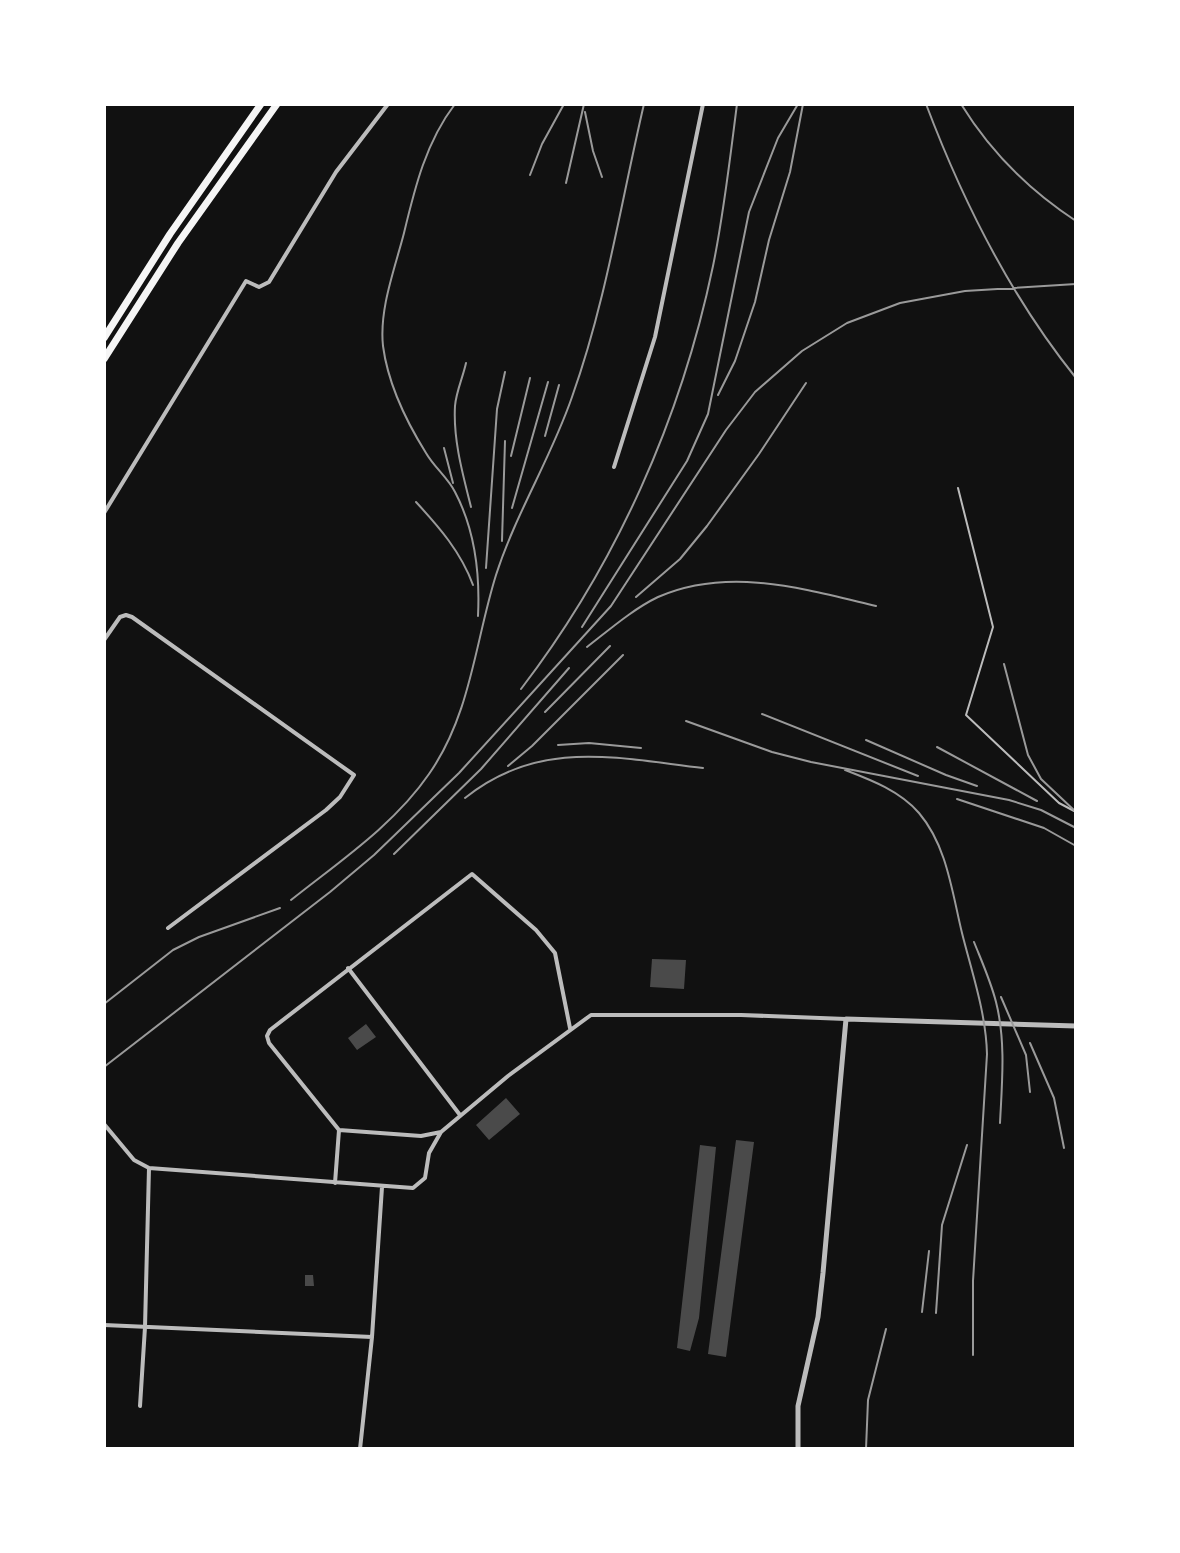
<svg xmlns="http://www.w3.org/2000/svg" width="1180" height="1553" viewBox="0 0 1180 1553" font-family="Manrope,sans-serif">
  <rect width="100%" height="100%" fill="#111"/>
  <path fill="#4a4a4a" d="M652 959 686 960 684 989 650 987Z
    M366 1024 376 1037 357 1050 348 1038Z
    M506 1098 520 1114 489 1140 476 1125Z
    M736 1140 754 1142 726 1357 708 1354Z
    M700 1145 716 1147 699 1318 690 1351 677 1348Z
    M305 1275H313L314 1286H305Z"/>
  <g fill="none" stroke-linecap="round" stroke-linejoin="round">
    <path stroke="#bcbcbc" stroke-width="2" d="M958 488 993 627 966 715 1059 803 1076 812"/>
    <path stroke="#bcbcbc" stroke-width="4" d="M614 467 655 337 703 104
      M104 513 246 281 259 287 269 282 336 172 388 104
      M104 640 120 617 126 615 132 617 354 775 340 797 326 810 168 928
      M348 968 460 1115
      M104 1124 134 1160 149 1168 413 1188 425 1178 429 1153 441 1132 508 1076 591 1015H741L846 1019
      M339 1130 269 1043 267 1036 270 1030 472 874 536 930 555 953 570 1028
      M335 1183 339 1130 421 1136 441 1132
      M104 1325 372 1337
      M140 1406 145 1327 149 1168
      M360 1449 372 1337 382 1187"/>
    <path stroke="#bcbcbc" stroke-width="5" d="M798 1449V1406L818 1317 823 1273 846 1019 1076 1026"/>
    <path stroke="#f5f5f5" stroke-width="7" d="M104 338 170 234 261 104
      M104 359 178 243 277 104"/>
    <path stroke="#9a9a9a" stroke-width="2" d="M455 104C426 142 415 187 404 233 395 268 379 309 383 346 388 384 406 421 426 453 434 467 448 478 455 492 475 530 480 575 478 616
      M926 104C963 202 1010 296 1076 378
      M961 104C990 151 1030 191 1076 221
      M585 112 593 151 602 177
      M530 175 542 144 564 104
      M566 183 584 104
      M466 363C463 377 456 392 455 406 453 440 463 475 471 507
      M718 395 735 361 755 302 769 240 790 172 803 104
      M545 436 559 385
      M444 448 453 483
      M511 456 530 378
      M416 502C439 527 461 552 473 585
      M512 508 548 382
      M502 541 505 441
      M486 568 497 409 505 372
      M636 597 680 559 707 526 759 454 806 383
      M582 627 687 461 708 414 749 212 778 138 798 104
      M587 647C609 630 633 609 658 597 729 566 805 589 876 606
      M1004 664 1028 755 1041 779 1076 812
      M521 689C616 565 681 419 713 266 724 213 730 158 737 104
      M545 712 610 646
      M762 714 918 776
      M686 721 772 752 811 762 1009 800 1041 810 1076 828
      M866 740 946 775 977 786
      M558 745 589 743 641 748
      M937 747 1037 801
      M508 766 532 746 623 655
      M845 770C871 780 900 791 919 813 947 846 952 892 962 933 972 973 986 1013 987 1054L973 1281V1355
      M465 798C540 738 616 758 703 768
      M957 799 1044 828 1076 846
      M394 854 481 769 569 668
      M291 900C340 861 394 825 429 774 471 714 475 642 496 575 516 513 551 458 572 397 606 302 621 202 644 104
      M974 942C982 962 991 982 996 1002 1006 1041 1002 1083 1000 1123
      M1001 997 1026 1055 1030 1092
      M104 1004 173 950 199 937 280 908
      M1030 1043 1054 1098 1064 1148
      M104 1067 330 892 374 855 459 773 611 606 726 430 755 392 802 351 847 323 900 303 965 291 1076 284
      M922 1312 929 1251
      M936 1313 942 1225 967 1145
      M866 1449 868 1400 886 1329"/>
  </g>
  <rect width="1180" height="1553" fill="none" stroke="#ffffff" stroke-width="212"/>
</svg>
